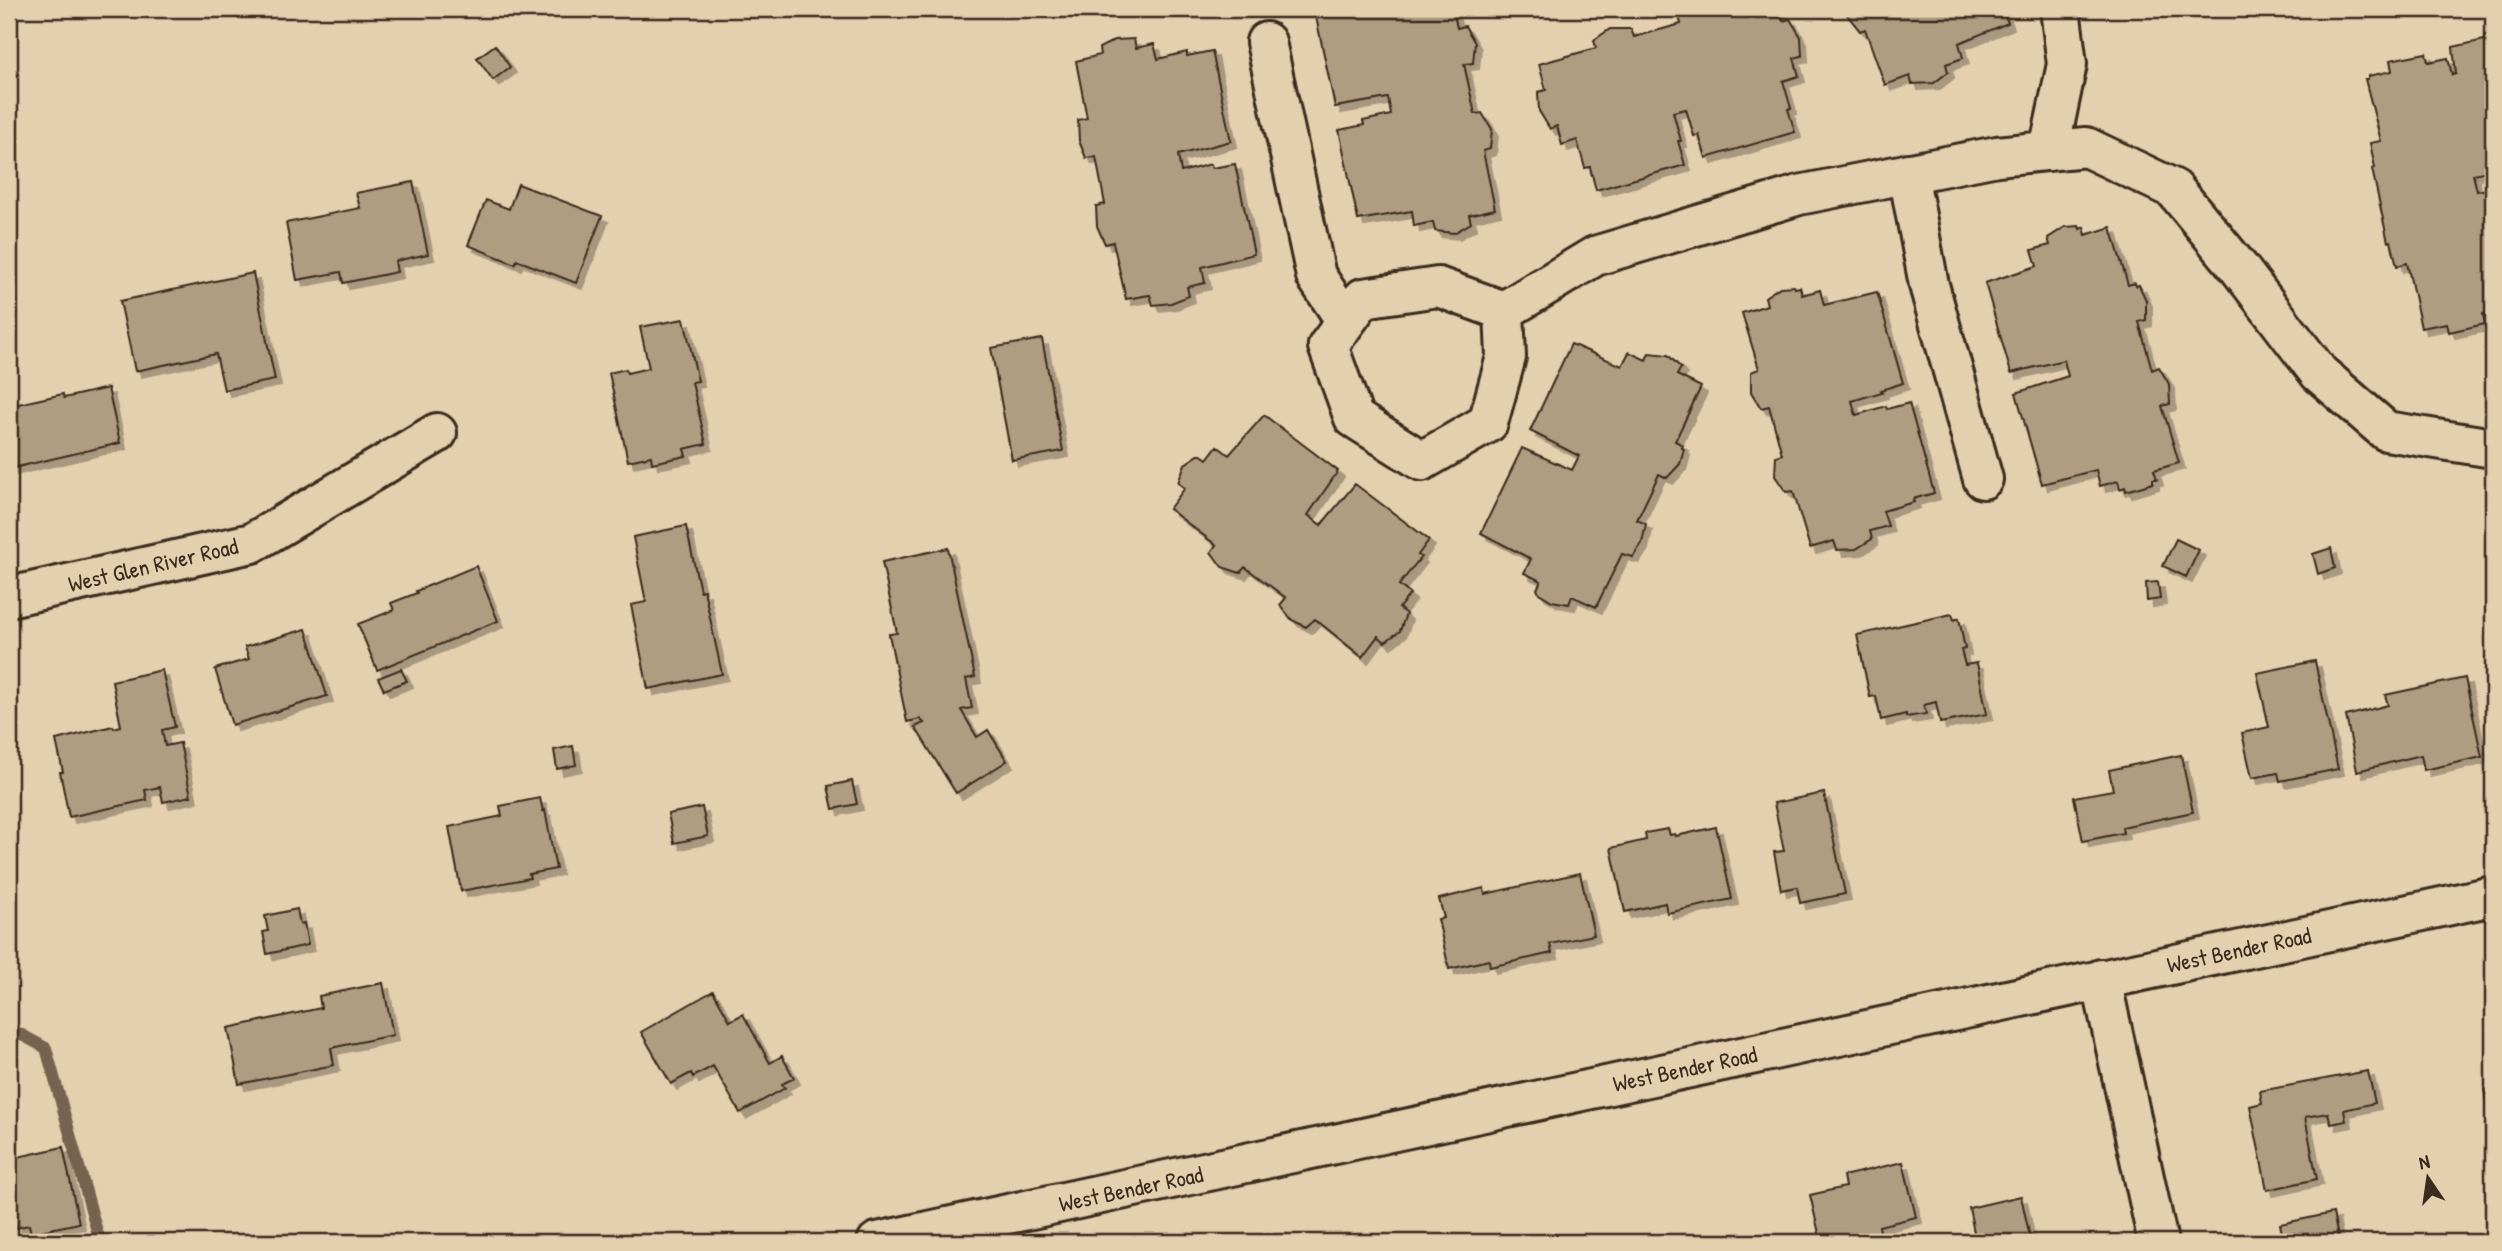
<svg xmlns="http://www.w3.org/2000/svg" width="2502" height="1251" viewBox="0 0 2502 1251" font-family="'Patrick Hand',sans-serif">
  <defs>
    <filter id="shadow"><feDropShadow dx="6" dy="6" stdDeviation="0" flood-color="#0004"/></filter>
  </defs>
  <rect width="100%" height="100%" fill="#e4cfae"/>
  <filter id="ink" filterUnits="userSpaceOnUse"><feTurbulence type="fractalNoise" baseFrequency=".0143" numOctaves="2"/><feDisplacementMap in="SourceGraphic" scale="14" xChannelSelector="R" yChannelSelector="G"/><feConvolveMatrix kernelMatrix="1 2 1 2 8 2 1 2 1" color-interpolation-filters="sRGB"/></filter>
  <g filter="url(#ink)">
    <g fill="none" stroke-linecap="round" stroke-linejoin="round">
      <path stroke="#766450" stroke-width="12" d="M9 1028 46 1048 100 1242"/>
    </g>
    <path fill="#b09c81" stroke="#3b2a1e" stroke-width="2" filter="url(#shadow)" d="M1338 9H1453L1457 28 1465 26 1475 43 1473 63 1464 64 1475 114 1482 113 1492 129 1490 149 1483 151 1495 209 1469 215 1471 223 1454 233 1435 231 1433 222 1414 226 1412 211 1358 220 1339 130 1364 125 1363 121 1391 115 1388 98 1335 107 1316 17 1339 12Z
      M1690 9H1718L1719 13 1733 9H1780L1783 21 1790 19 1801 37 1802 56 1794 58 1799 76 1783 81 1791 108 1788 109 1795 132 1706 158 1699 135 1694 136 1686 109 1673 112 1681 141H1678L1685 165 1596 190 1590 167 1585 168 1577 140 1562 145 1557 126 1550 129 1539 111 1538 92 1546 90 1539 64 1596 48 1594 40 1610 29H1631L1634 37 1681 24 1679 16Z
      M1847 9H2003L2008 23 1959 43 1963 58 1946 64 1948 72 1934 83 1912 84 1910 76 1885 85 1865 29 1860 31 1847 15Z
      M2493 38V170L2473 174 2477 191 2493 188V312L2483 314 2485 324 2449 332 2447 323 2421 328 2407 263 2397 266 2391 241 2388 242 2372 169 2375 168 2370 143 2381 141 2365 79H2368V76L2392 71 2390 60 2426 53 2428 62 2448 58 2452 75 2456 74 2453 47Z
      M1134 39 1136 48 1154 44 1158 59 1187 52V56L1212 51 1231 141 1178 155 1181 172 1211 164 1212 168 1235 164 1254 254 1202 267 1205 283 1187 287 1189 296 1171 303 1153 305 1150 295 1126 299 1113 242 1105 244 1097 226 1096 206 1105 204 1096 157 1086 158 1079 141 1078 120 1087 118 1076 61 1100 55 1099 48 1115 40Z
      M495 45 510 67 493 80 477 58Z
      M413 182 428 254 395 261 397 272 343 283 341 272 297 280 286 223 360 208 356 193Z
      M518 184 602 216 576 283 517 260 515 264 468 245 486 200 509 209Z
      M2079 226 2080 229 2084 227 2086 235 2111 227 2128 285 2135 283 2136 286 2139 285 2146 300V320L2139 322 2152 370 2159 367 2169 384 2170 404 2162 406 2179 463 2154 470 2157 479H2153V483L2126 491 2125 487 2120 489 2118 481 2100 486 2096 470 2042 484 2016 393 2068 376 2064 360 2011 373 1985 283 2037 266 2032 250 2050 245 2048 238 2065 227Z
      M253 273 275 380 224 390 216 354 135 371 120 301Z
      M1794 286 1795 288 1800 287 1802 295 1820 290 1824 305 1877 292 1903 383 1881 390 1882 392 1852 401 1856 415 1886 406 1887 409 1909 403 1934 493 1913 499 1914 502 1883 511 1888 526 1870 531 1872 539 1856 549 1837 550 1834 541 1810 548 1793 491 1786 492 1775 476 1776 456 1782 454 1769 406 1761 408 1751 392V372L1759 369 1742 313 1767 305 1765 297 1780 287Z
      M684 319 698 381 692 382 706 444 684 449 686 456 652 463 651 456 628 461 609 373 626 369 627 373 649 368 640 327Z
      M1042 339 1063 451 1012 460 991 348Z
      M1571 344 1622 366 1629 352 1646 360 1649 353 1668 355 1681 368 1677 375 1701 387 1675 441 1683 445 1682 448 1684 449 1680 464 1667 478 1659 474 1637 520 1646 524 1642 543 1633 557 1622 554 1596 607 1572 596 1569 604 1552 601 1539 593 1537 589 1541 581 1524 573 1531 559 1481 533 1522 448 1572 470 1579 456 1530 431Z
      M108 388 120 443 9 469V406L63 394 64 398Z
      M1264 415 1338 471 1308 515 1321 525 1355 484 1429 540 1418 555 1421 557 1399 585 1410 594 1399 608 1406 614 1400 631 1385 642 1378 636 1362 657 1315 619 1306 627 1292 620 1280 605 1286 598 1245 567 1240 573 1222 567 1211 552 1216 545 1169 509 1185 488 1178 483 1185 464 1200 454 1207 459 1217 446 1229 455Z
      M686 526 700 591 704 590 722 674 648 689 631 605 646 602 633 537Z
      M2176 539 2199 550 2186 577 2163 566Z
      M948 548 975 677 966 679 972 708 961 710 977 737 988 730 1007 761 956 793 915 727 924 723 920 719 907 722 889 634 897 633 882 562Z
      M2331 548 2335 568 2318 574 2313 554Z
      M476 566 498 621 377 670 358 624 394 610 391 603 417 593 416 591Z
      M2158 582 2160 599 2147 601 2146 583Z
      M1952 614 1954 620 1959 618 1965 649 1961 650 1965 665 1977 663 1987 714 1940 723 1936 702 1924 705 1926 714 1906 717V714L1881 720 1876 696 1870 697 1857 635Z
      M306 629 327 696 232 725 215 669 249 659 245 647Z
      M2315 661 2338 769 2280 781 2278 773 2252 778 2242 733 2269 727 2257 673Z
      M401 669 407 681 384 690 378 678Z
      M162 670 175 727 162 730 165 746 180 743 191 796 163 802 160 787 145 790 147 800 69 817 60 772H63L56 740 113 726 114 728 121 726 112 681Z
      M2465 678 2482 757 2424 770 2421 755 2357 771 2346 716 2388 705 2385 695Z
      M573 746 576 765 557 769 554 750Z
      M2181 755 2193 812 2122 827 2123 833 2083 841 2074 797 2113 790 2109 770Z
      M852 781 857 804 833 809 828 786Z
      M1824 793 1845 894 1800 903 1797 887 1781 890 1774 852 1784 851 1774 803Z
      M540 798 543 811 545 810 556 869 529 874 530 878 461 891 449 827 502 816 500 806Z
      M702 807 708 836 674 843 668 814Z
      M1716 827 1732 899 1667 913 1665 903 1625 912 1611 848 1646 840 1645 833 1668 829 1670 835 1675 834 1676 836Z
      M1580 873 1594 935 1550 944 1552 953 1490 967 1489 960 1449 969 1438 919 1444 918 1439 899 1484 888 1485 894Z
      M297 909 300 924 304 923 308 945 267 954 263 932 268 931 265 916Z
      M383 983 393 1035 331 1048 334 1065 239 1084 228 1028 321 1008 319 996Z
      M713 991 730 1021 743 1014 770 1063 782 1056 794 1078 782 1084 785 1088 740 1113 713 1066 693 1077 691 1073 671 1084 641 1032Z
      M2368 1071 2375 1103 2344 1110 2346 1121 2331 1124 2328 1113 2305 1117 2317 1179 2267 1190 2250 1106 2262 1103 2260 1091Z
      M2493 1088V1138L2484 1090Z
      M63 1147 79 1223 31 1233 29 1225 16 1228 14 1216 9 1217V1159Z
      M1903 1162 1916 1217 1879 1226 1882 1242H1821L1810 1195 1845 1187 1843 1176Z
      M2021 1196 2031 1242H1976L1969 1208Z
      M2333 1213 2339 1242H2284L2280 1224Z"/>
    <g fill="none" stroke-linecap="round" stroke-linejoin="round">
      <defs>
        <path id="minor" d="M1266 42 1316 276 1346 321
          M2049 151 2067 64 2060 9
          M1908 173 1929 285 1983 479
          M1438 287 1504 311 1506 357 1488 423 1422 461 1354 418 1328 346 1363 298Z
          M1504 311 1595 256 1799 195 1997 156 2086 147 2174 189 2239 268 2319 373 2386 431 2493 448
          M9 597 252 543 437 433
          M2101 979 2158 1242
          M877 1242 2493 896"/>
      </defs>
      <use href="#minor" stroke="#3b2a1e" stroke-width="44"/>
      <use href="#minor" stroke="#e4cfae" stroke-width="38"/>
    </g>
  </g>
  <g text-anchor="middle" stroke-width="7" stroke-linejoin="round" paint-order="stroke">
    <g font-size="23" fill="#3b2a1e" stroke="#e4cfae">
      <text transform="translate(153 565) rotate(-13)" y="8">West Glen River Road</text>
      <text transform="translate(2239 950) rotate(-12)" y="8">West Bender Road</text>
      <text transform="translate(1685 1069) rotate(-12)" y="8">West Bender Road</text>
      <text transform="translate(1131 1189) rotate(-12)" y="8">West Bender Road</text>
    </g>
  </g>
  <rect width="2502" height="1251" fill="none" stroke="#e4cfae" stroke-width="35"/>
  <rect x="18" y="18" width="2467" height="1216" fill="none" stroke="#3b2a1e" stroke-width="2.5" filter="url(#ink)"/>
  <g transform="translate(2428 1178) rotate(347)" stroke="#e4cfae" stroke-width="5" paint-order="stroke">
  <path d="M0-5L12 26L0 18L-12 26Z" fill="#3b2a1e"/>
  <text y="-10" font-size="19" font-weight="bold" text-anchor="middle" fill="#3b2a1e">N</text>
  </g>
</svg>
